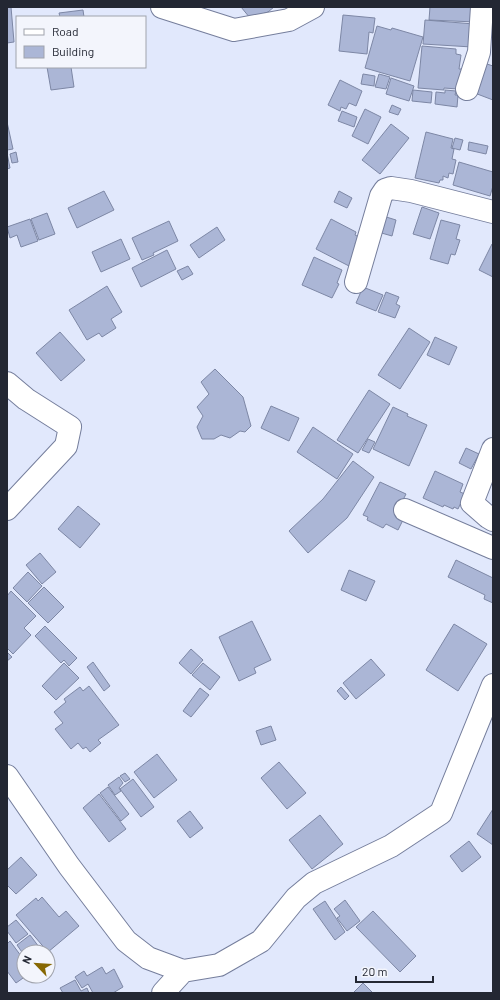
<svg xmlns="http://www.w3.org/2000/svg" width="500" height="1000" viewBox="0 0 500 1000" font-family="Barlow,sans-serif">
  <rect width="100%" height="100%" fill="#e1e8fc"/>
  <path fill="#abb6d6" stroke="#7d87a5" d="M7 7H11L14 42 7 43Z
    M241 7H274L268 12 250 18Z
    M430 7H477L476 22 429 20Z
    M83 10 84 17H60L59 13Z
    M343 15 375 18 373 33 369 32 367 54 339 51Z
    M425 20 474 24 472 47 423 44Z
    M377 26 391 30 392 28 423 37 410 81 365 68Z
    M422 46 456 49V54L461 55 459 69H463L458 89 444 88V90L418 88Z
    M484 63 493 66V100L472 92Z
    M47 67H71L74 87 51 90Z
    M363 74 375 76 374 86 361 84Z
    M379 74 390 77 386 89 375 87Z
    M391 78 414 86 409 101 386 94Z
    M340 80 362 91 356 106 349 103 346 109 341 107 340 111 328 105Z
    M413 90 432 92 431 103 412 101Z
    M445 90 456 91 455 95H458L457 107 435 104 436 92 445 93Z
    M392 105 401 109 398 115 389 112Z
    M365 109 381 117 368 144 352 136Z
    M342 111 357 117 354 127 338 121Z
    M7 122 13 149 7 150Z
    M391 124 409 138 380 174 362 160Z
    M426 132 453 139 451 148 454 149 452 159 456 160 453 174 449 173 448 178 443 176V180H440L439 183 415 178Z
    M455 138 463 140 460 150 452 148Z
    M469 142 488 146 486 154 468 150Z
    M16 152 18 162 12 163 10 154Z
    M7 153 10 168 7 169Z
    M459 162 493 172V186L490 196 453 185Z
    M104 191 114 210 77 228 68 208Z
    M339 191 352 198 347 208 334 202Z
    M422 207 439 213 430 239 413 234Z
    M47 213 55 234 39 240 31 219Z
    M383 216 396 220 392 236 378 232Z
    M30 219 38 241 21 247 17 235 10 238 7 227Z
    M331 219 356 232 355 235 359 237 355 244 359 246 349 266 316 249Z
    M441 220 460 225 456 239 460 240 455 255 451 254 448 264 430 259Z
    M169 221 178 241 153 253 154 255 142 260 132 238Z
    M217 227 225 240 199 258 190 245Z
    M121 239 130 259 101 272 92 252Z
    M492 244 493 245V277L479 270Z
    M167 250 176 269 141 287 132 268Z
    M314 257 342 270 337 283 339 284 332 298 302 285Z
    M188 266 193 274 182 280 177 271Z
    M107 286 122 312 111 319 116 328 102 337 99 333 87 340 69 310Z
    M363 287 383 295 376 311 356 303Z
    M386 292 399 297 396 304 400 306 395 318 378 312Z
    M409 328 430 342 400 389 378 375Z
    M60 332 85 360 61 381 36 353Z
    M435 337 457 347 449 365 427 355Z
    M215 369 243 397 251 426 245 432 240 431 230 438 221 435 214 439H202L197 427 203 416 197 407 209 394 201 382Z
    M369 390 390 404 358 453 337 440Z
    M271 406 299 418 289 441 261 428Z
    M393 407 408 414 407 416 427 425 409 466 373 449Z
    M313 427 353 454 337 479 297 452Z
    M368 439 375 442 369 453 362 450Z
    M466 448 479 454 471 469 459 463Z
    M353 461 374 477 347 518 308 553 289 531 323 499Z
    M435 471 463 484 460 492 465 494 458 509 454 507 453 509 444 505 443 507 423 498Z
    M380 482 406 494 398 510 406 514 398 530 386 524 383 528 367 520 368 517 363 515Z
    M78 506 100 524 80 548 58 529Z
    M40 553 56 572 42 584 26 565Z
    M456 560 493 578V603L484 599 485 595 448 577Z
    M349 570 375 581 366 601 341 590Z
    M28 572 42 586 27 602 13 588Z
    M44 587 64 607 48 623 28 603Z
    M11 591 36 616 24 628 31 635 13 654 7 648V596Z
    M252 621 271 660 254 668 256 673 239 681 219 637Z
    M454 624 487 644 458 691 426 670Z
    M45 626 77 658 69 666 64 660 61 663 35 636Z
    M191 649 203 660 191 674 179 663Z
    M7 652 12 657 7 661Z
    M371 659 385 675 356 699 343 683Z
    M93 662 110 686 104 691 87 667Z
    M64 663 79 678 56 700 42 686Z
    M203 663 220 677 210 690 192 675Z
    M89 686 119 725 98 740 101 743 90 752 86 747 83 749 78 743 71 749 55 729 63 723 54 712 66 702 64 699 80 687 83 691Z
    M341 687 349 696 345 700 337 691Z
    M200 688 209 695 191 717 183 711Z
    M271 726 276 740 261 745 256 731Z
    M157 754 177 780 154 798 134 772Z
    M279 762 306 793 287 809 261 778Z
    M125 773 130 779 125 782 120 776Z
    M119 777 123 783 119 788 121 791 115 795 108 785Z
    M133 779 154 807 141 817 120 789Z
    M108 787 129 814 121 821 100 793Z
    M99 794 126 829 109 842 83 808Z
    M493 809V845L477 834Z
    M190 811 203 828 190 838 177 821Z
    M320 815 343 844 312 869 289 840Z
    M469 841 481 857 462 872 450 856Z
    M21 857 37 875 16 894 7 885V870Z
    M42 897 59 917 66 911 79 926 48 952 16 915 36 898 38 901Z
    M345 900 360 921 347 931 337 918 340 916 334 909Z
    M325 901 345 932 335 940 313 909Z
    M373 911 416 956 400 972 356 927Z
    M16 920 28 934 16 943 7 931V927Z
    M30 935 39 947 33 952H24V955L17 945Z
    M10 941 24 960V976H26L16 983 7 971V944Z
    M102 967 106 974 114 969 123 987 113 993H93L88 984 82 988 75 977 84 971 87 976Z
    M75 980 81 991 87 988 89 993H63L60 988Z
    M363 983 373 993H353Z"/>
  <g fill="none" stroke-linecap="round" stroke-linejoin="round">
    <defs>
      <path id="street" d="M162 7 234 30 289 20 313 7
        M467 89 479 52 482 7
        M356 282 381 196 385 190 391 188 411 191 493 212
        M7 383 26 399 70 427 66 446 7 509
        M493 449 472 503 488 517 493 520
        M405 510 493 548
        M7 776 69 866 126 941 148 958 183 971 219 965 261 941 296 898 314 883 391 846 441 813 493 685
        M163 993 183 971"/>
    </defs>
    <use href="#street" stroke="#757e9c" stroke-width="24"/>
    <use href="#street" stroke="#fff" stroke-width="22"/>
  </g>
  <rect width="500" height="1000" fill="none" stroke="#232733" stroke-width="16"/>
  <rect x="16" y="16" width="130" height="52" fill="#f3f5fc" stroke="#a0a3ac"/>
  <rect x="24" y="29" width="20" height="6" fill="#ffffff" stroke="#a0a3ac"/>
  <text x="52" y="36" font-size="12" fill="#232733">Road</text>
  <rect x="24" y="46" width="20" height="12" fill="#abb6d6" stroke="#a0a3ac"/>
  <text x="52" y="56" font-size="12" fill="#232733">Building</text>
  <g transform="translate(36 964) rotate(295)"><circle r="19" fill="#f3f5fc" stroke="#a0a3ac"/>
  <path d="M0-3L7 15L0 10L-7 15Z" fill="#876803"/>
  <text y="-6" font-size="11" font-weight="bold" text-anchor="middle" fill="#232733">N</text>
  </g>
  <path d="M356 976v6h77v-6" fill="none" stroke="#232733" stroke-width="2"/>
  <text x="362" y="976" font-size="12" fill="#232733" stroke="#f3f5fc" stroke-width="3" paint-order="stroke">20 m</text>
</svg>
